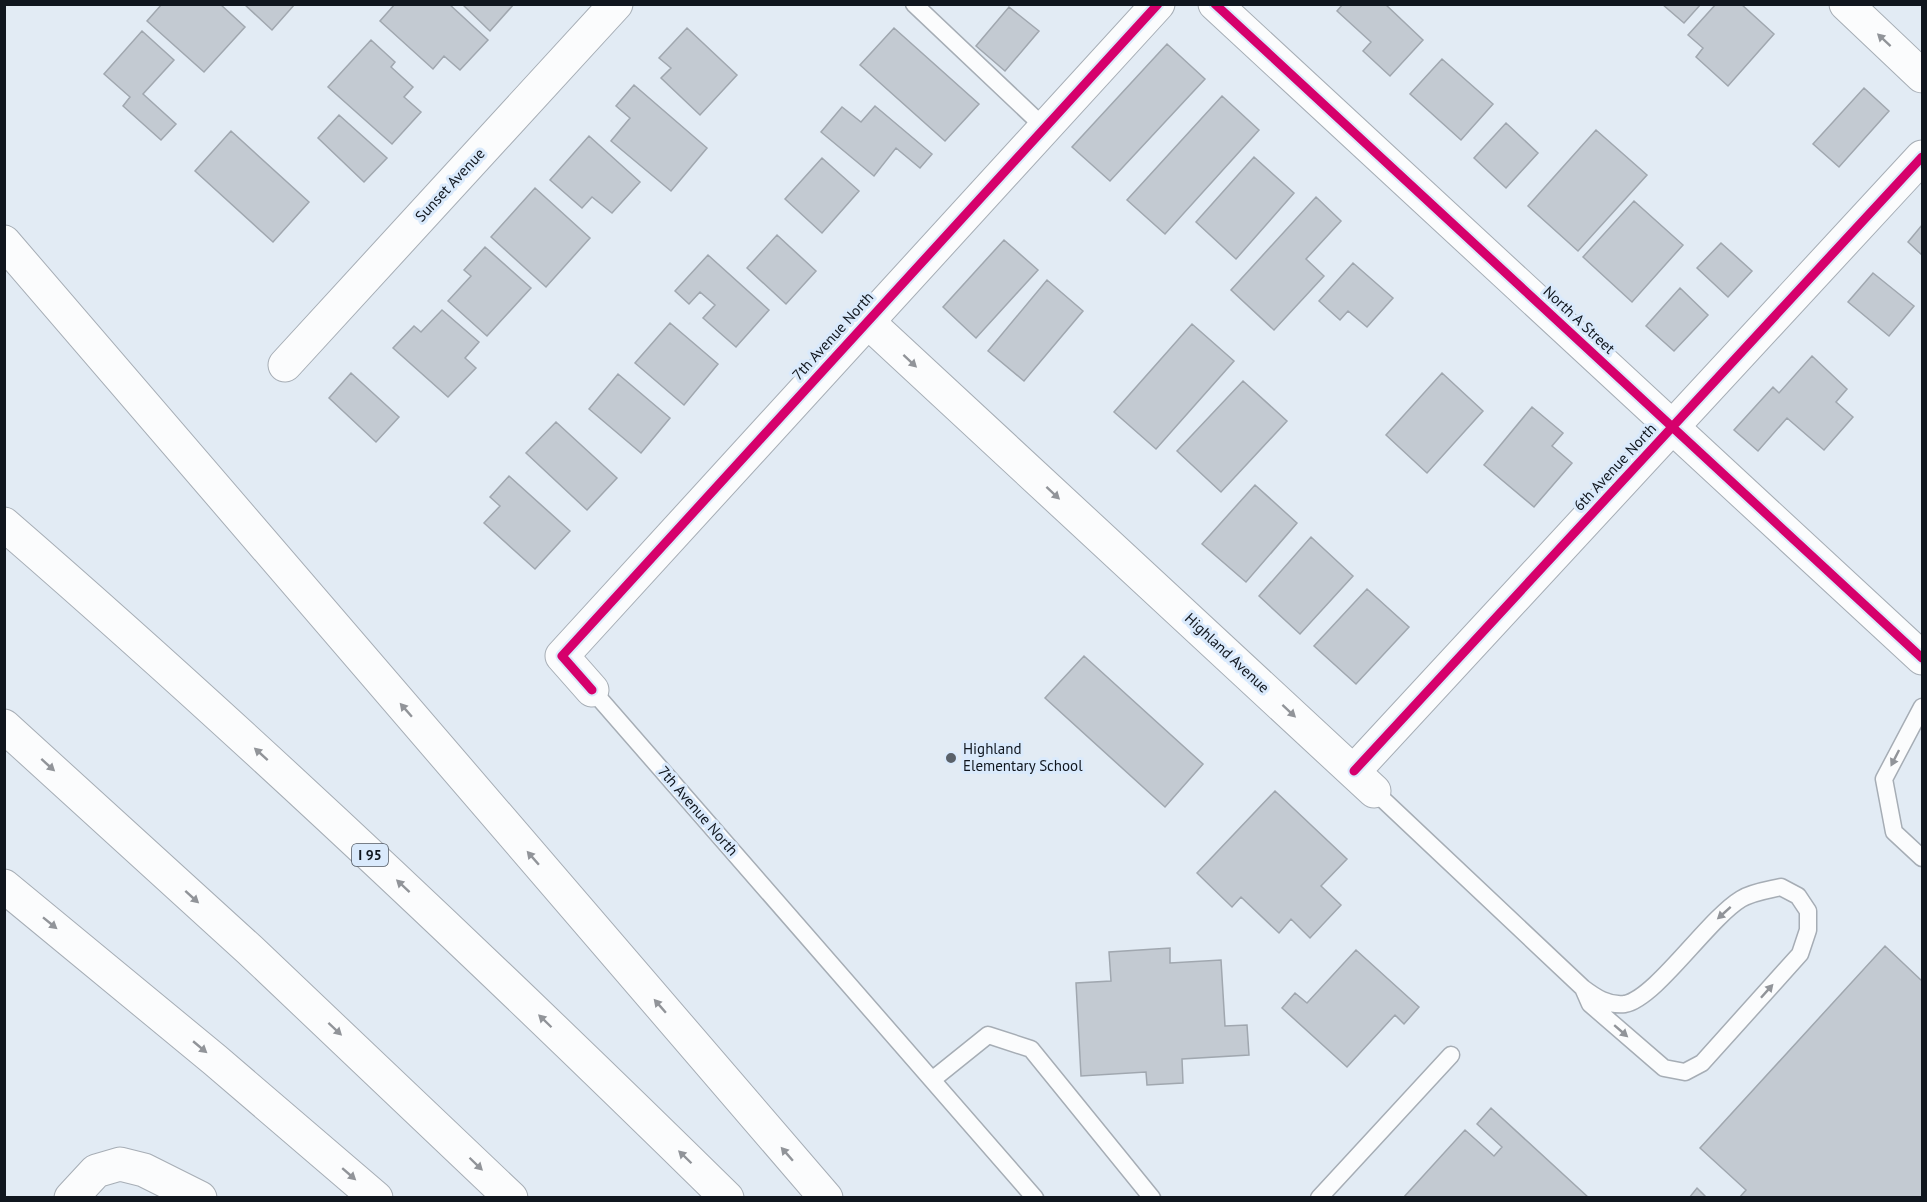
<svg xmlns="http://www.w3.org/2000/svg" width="1927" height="1202" viewBox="0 0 1927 1202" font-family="'PT Sans',sans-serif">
  <rect width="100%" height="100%" fill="#e2ebf4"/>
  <path fill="#c3cad2" stroke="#a0a7af" stroke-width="1.5" d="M162 4H220L245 27 204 72 147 21Z
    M244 4H295L272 30Z
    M395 4H449L488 40 460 70 444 56 433 69 380 21Z
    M462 4H514L490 31Z
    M1343 4H1385L1423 40 1390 76 1363 51 1371 42 1337 11Z
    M1662 4H1701L1684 23Z
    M1716 4H1741L1774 34 1728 86 1696 57 1703 48 1688 35Z
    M1009 7 1039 31 1005 71 976 46Z
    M687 28 737 75 700 115 661 78 671 68 659 58Z
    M894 28 979 104 945 141 860 65Z
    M142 31 174 60 143 94 176 124 161 140 123 106 130 97 104 74Z
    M371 40 395 62 391 67 413 87 404 97 421 112 392 144 328 87Z
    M1167 44 1205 79 1110 181 1072 147Z
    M1442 59 1493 104 1461 140 1410 94Z
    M634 85 707 148 671 191 611 141 630 118 616 106Z
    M1864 88 1889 111 1839 167 1813 144Z
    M1222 96 1259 130 1165 234 1127 200Z
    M875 106 932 154 920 168 896 148 874 176 821 132 842 107 861 122Z
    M339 115 387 158 364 182 318 138Z
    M1506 123 1538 153 1506 188 1474 158Z
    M1596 130 1647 175 1578 251 1528 206Z
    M231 131 309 202 273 242 195 171Z
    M589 136 640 182 612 213 592 197 582 208 550 180Z
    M1254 157 1294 193 1236 259 1196 222Z
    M822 158 859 191 822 233 785 199Z
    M535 188 590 238 546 287 491 237Z
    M1316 197 1341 221 1306 259 1324 276 1274 330 1231 290Z
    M1634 201 1683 245 1632 302 1583 257Z
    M1922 225V255L1908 242Z
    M777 235 816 271 786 304 747 268Z
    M1004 240 1038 270 976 338 943 307Z
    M1721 243 1752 271 1728 297 1697 268Z
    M485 247 531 288 487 336 448 301 471 276 464 270Z
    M708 255 769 310 736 347 703 318 715 305 700 292 689 304 675 291Z
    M1353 263 1393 298 1367 327 1348 311 1340 320 1319 301Z
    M1873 273 1914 306 1889 336 1848 302Z
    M1047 280 1083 311 1024 381 988 351Z
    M1680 288 1708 315 1674 351 1646 326Z
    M442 310 479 342 465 358 476 368 448 397 393 348 414 326 421 332Z
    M670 323 718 364 684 405 635 363Z
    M1192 324 1234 361 1156 449 1114 412Z
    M1812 356 1847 389 1836 402 1853 417 1824 450 1787 418 1758 451 1734 430 1773 387 1779 393Z
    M351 373 399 417 376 442 329 398Z
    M1442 373 1483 411 1427 473 1386 435Z
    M618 374 670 418 641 453 589 409Z
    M1243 381 1287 421 1221 492 1177 451Z
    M1532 407 1563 433 1552 446 1572 463 1534 507 1484 465Z
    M556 422 617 478 587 510 526 453Z
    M509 476 570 531 535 569 484 523 500 506 490 497Z
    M1255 485 1297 523 1246 582 1202 544Z
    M1311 537 1353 576 1300 634 1259 596Z
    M1367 589 1409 627 1356 684 1314 646Z
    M1084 656 1203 764 1165 807 1045 698Z
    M1275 791 1347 859 1321 886 1341 905 1310 938 1291 919 1279 933 1241 897 1232 907 1197 873Z
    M1885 946 1922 981V1198H1739L1746 1190 1700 1148Z
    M1170 948V963L1221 960 1225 1026 1247 1025 1249 1055 1182 1059 1183 1083 1147 1085 1146 1072 1081 1076 1076 983 1111 981 1109 952Z
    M1356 950 1419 1007 1404 1024 1395 1015 1347 1067 1282 1008 1295 993 1307 1003Z
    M1491 1108 1589 1198H1403L1465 1130 1494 1156 1502 1147 1477 1124Z
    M1697 1188 1707 1198H1689Z"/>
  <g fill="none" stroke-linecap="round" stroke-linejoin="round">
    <defs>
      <path id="lane" d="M914 4 1045 128
        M592 690 1035 1198
        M1922 707 1884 779 1894 832 1922 858
        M1374 791 1583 988C1595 997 1608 1006 1625 1004 1656 998 1708 919 1741 899 1752 892 1768 890 1781 887L1798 896 1808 911V930L1800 954 1702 1063 1685 1072 1664 1068 1590 1004 1583 988
        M932 1080 988 1035 1031 1049 1152 1198
        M1319 1198 1451 1055"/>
      <path id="street" d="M1846 4 1922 76
        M867 321 1374 791
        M285 365 616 4
        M592 690 562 656 1158 4
        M1354 771 1922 157
        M71 1198 96 1171 120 1164 144 1170 200 1198"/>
      <path id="secondary" d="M1215 4 1922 658"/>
      <path id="highway" d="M4 242 826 1198
        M4 524C253 740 492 967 727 1198
        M4 726 250 950 511 1198
        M4 886 215 1060 376 1198"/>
    </defs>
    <use href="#lane" stroke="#a6adb5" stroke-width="19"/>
    <use href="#street" stroke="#a6adb5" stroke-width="35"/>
    <use href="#secondary" stroke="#a6adb5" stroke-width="35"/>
    <use href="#highway" stroke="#a6adb5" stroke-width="35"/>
    <use href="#lane" stroke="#fbfcfd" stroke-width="16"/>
    <use href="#street" stroke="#fbfcfd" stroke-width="33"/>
    <use href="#secondary" stroke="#fbfcfd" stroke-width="33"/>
    <use href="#highway" stroke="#fbfcfd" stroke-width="33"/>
    <defs>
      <path id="cycleway" d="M1215 4 1922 658
        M592 690 562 656 1158 4
        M1354 771 1922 157"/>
    </defs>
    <use href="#cycleway" stroke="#daeafc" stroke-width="13"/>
    <use href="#cycleway" stroke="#d6006c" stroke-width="9"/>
  </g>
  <defs><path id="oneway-solid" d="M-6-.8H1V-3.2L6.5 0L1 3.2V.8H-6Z" transform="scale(1.5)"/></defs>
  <g fill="#919499">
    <use href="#oneway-solid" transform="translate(1884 40) rotate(-137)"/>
    <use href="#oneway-solid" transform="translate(910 361) rotate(43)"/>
    <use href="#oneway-solid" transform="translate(1053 493) rotate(43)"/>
    <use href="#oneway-solid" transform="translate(406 710) rotate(-131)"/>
    <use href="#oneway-solid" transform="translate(1289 711) rotate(43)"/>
    <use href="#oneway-solid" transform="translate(261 754) rotate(-138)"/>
    <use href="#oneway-solid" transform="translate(1895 758) rotate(117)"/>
    <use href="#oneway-solid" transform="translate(48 765) rotate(42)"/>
    <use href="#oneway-solid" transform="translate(533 858) rotate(-131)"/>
    <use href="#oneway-solid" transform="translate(403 886) rotate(-137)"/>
    <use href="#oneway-solid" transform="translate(192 897) rotate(42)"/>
    <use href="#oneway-solid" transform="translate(1724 913) rotate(138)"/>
    <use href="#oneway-solid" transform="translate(50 923) rotate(39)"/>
    <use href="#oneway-solid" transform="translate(1767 991) rotate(-48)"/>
    <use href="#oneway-solid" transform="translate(660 1006) rotate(-131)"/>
    <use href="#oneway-solid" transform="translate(545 1021) rotate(-136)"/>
    <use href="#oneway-solid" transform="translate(335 1029) rotate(43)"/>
    <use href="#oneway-solid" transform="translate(1621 1031) rotate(41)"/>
    <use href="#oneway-solid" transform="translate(200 1047) rotate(40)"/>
    <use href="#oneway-solid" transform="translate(787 1154) rotate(-131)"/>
    <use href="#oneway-solid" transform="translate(685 1157) rotate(-136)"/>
    <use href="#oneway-solid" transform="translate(476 1164) rotate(44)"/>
    <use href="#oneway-solid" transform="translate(349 1174) rotate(41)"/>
  </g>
  <circle fill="#5a6169" stroke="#daeafc" stroke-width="2" cx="951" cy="758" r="6"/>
  <g text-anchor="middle" stroke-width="6" stroke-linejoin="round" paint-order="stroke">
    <rect fill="#daeafc" stroke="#4d5661" stroke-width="1.5" x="352" y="844" width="36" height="22" rx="4.5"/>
    <g font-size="14" font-weight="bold" fill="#10161e">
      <text x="370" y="860">I 95</text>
    </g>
    <g font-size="15" fill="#10161e" stroke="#daeafc">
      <text transform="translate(450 185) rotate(-47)" y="5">Sunset Avenue</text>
      <text transform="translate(1579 320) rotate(43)" y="5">North A Street</text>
      <text transform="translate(833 336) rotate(-48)" y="5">7th Avenue North</text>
      <text transform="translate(1615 467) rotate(-47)" y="5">6th Avenue North</text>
      <text transform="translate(1227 653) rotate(43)" y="5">Highland Avenue</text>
      <text transform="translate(698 811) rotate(49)" y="5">7th Avenue North</text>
    </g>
    <g font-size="15" fill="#10161e" stroke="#daeafc" text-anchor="start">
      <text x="963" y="754">Highland<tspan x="963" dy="17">Elementary School</tspan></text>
    </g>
  </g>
  <rect width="1927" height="1202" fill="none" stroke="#10161e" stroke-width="12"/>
</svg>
